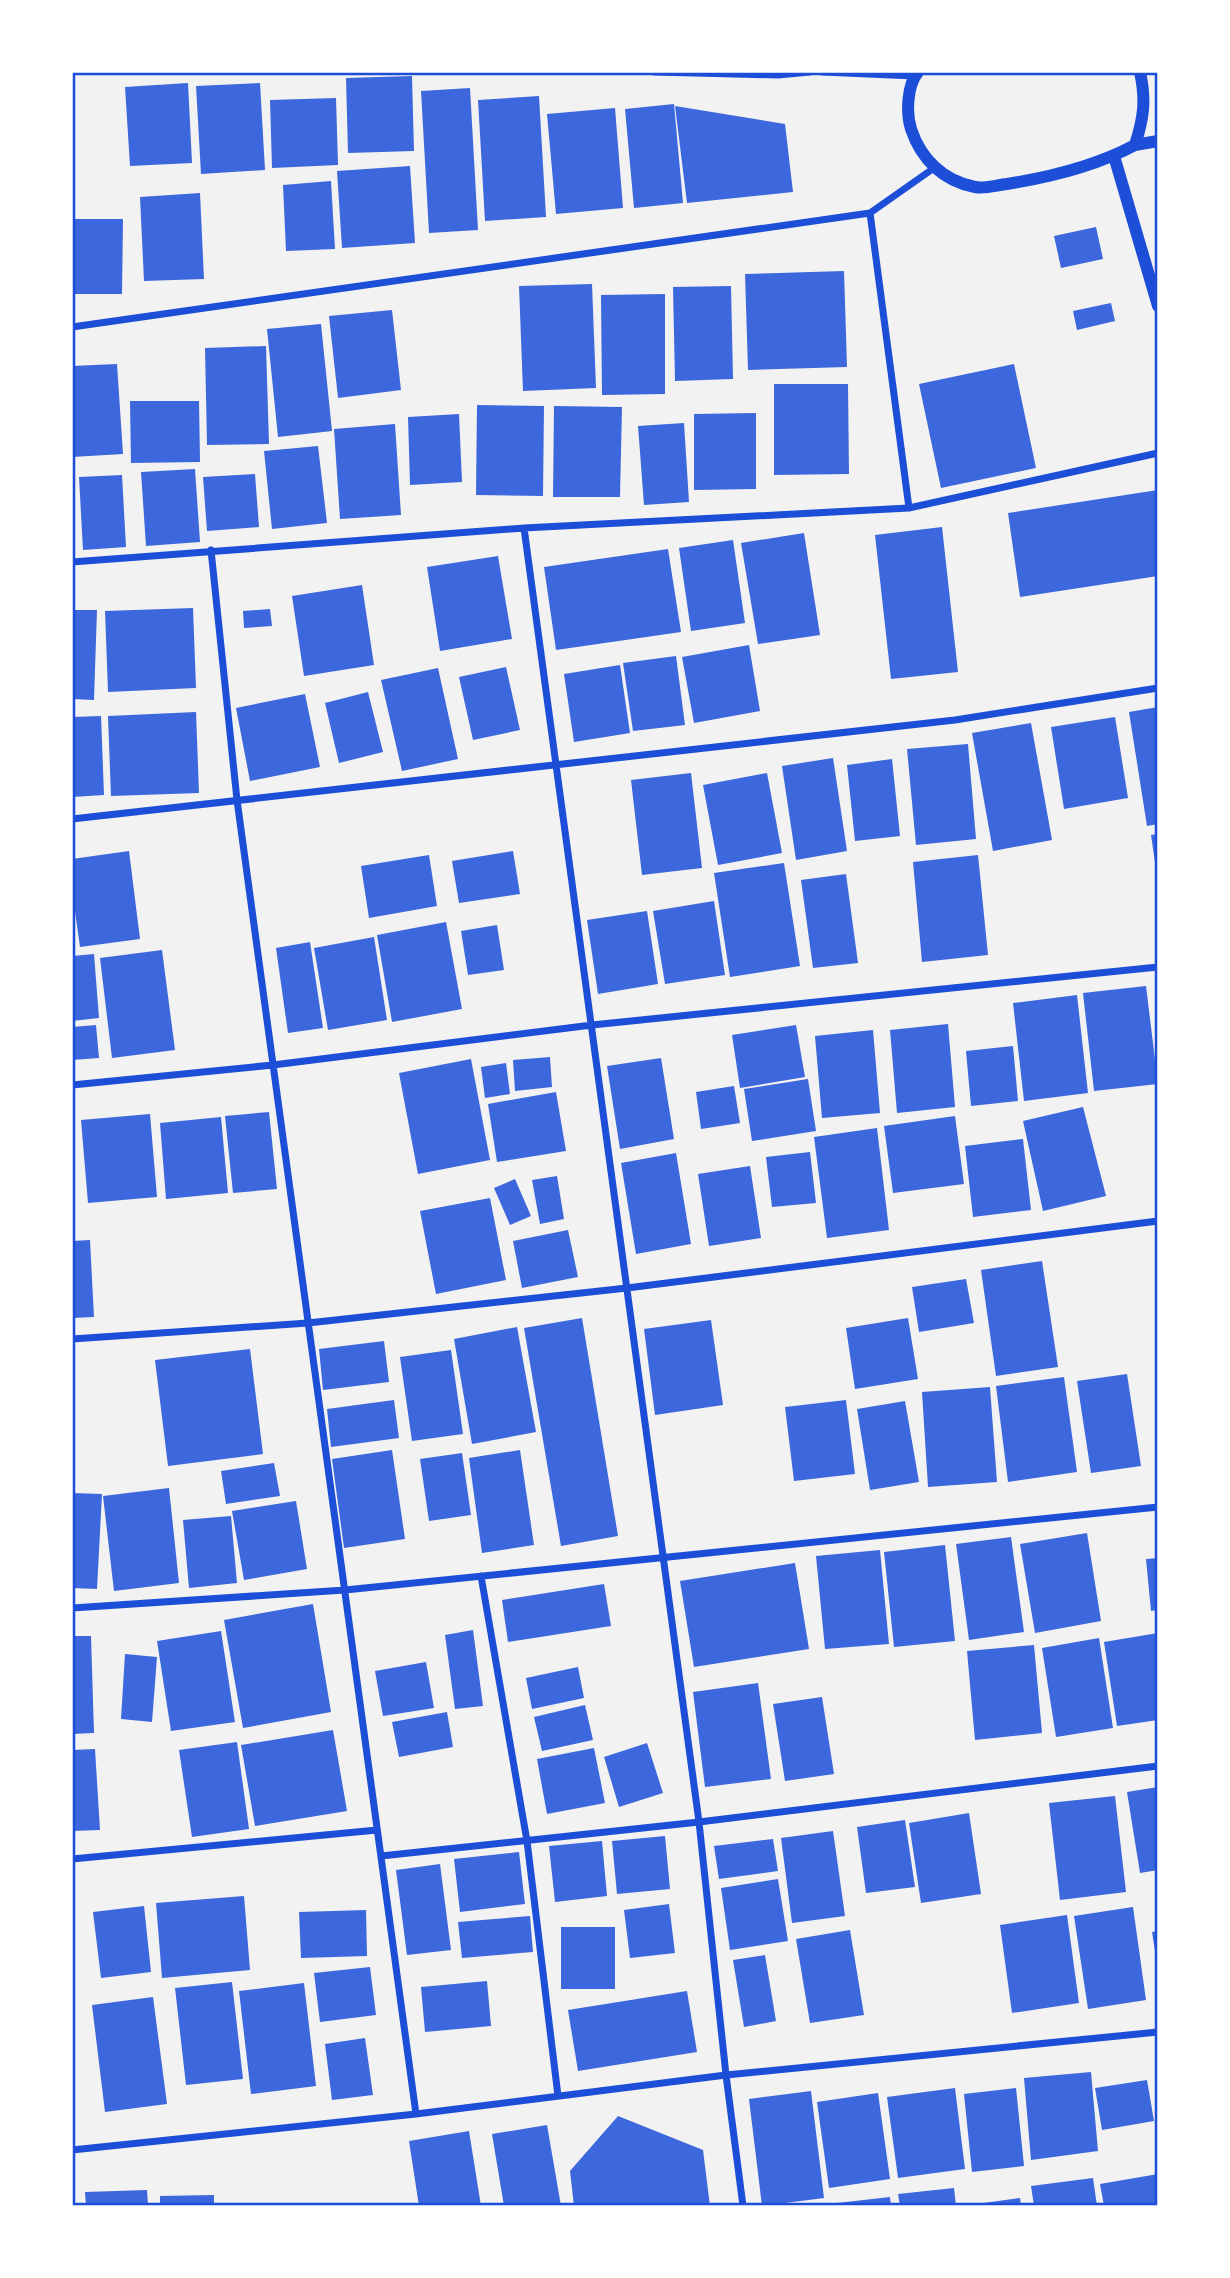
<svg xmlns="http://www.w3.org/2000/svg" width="1230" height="2278" viewBox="0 0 1230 2278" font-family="Spectral,serif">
  <rect width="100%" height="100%" fill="#f2f2f2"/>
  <path fill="#3d67dc" d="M412 76 414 151 348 153 346 78Z
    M188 83 192 163 130 166 125 87Z
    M260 83 265 170 201 174 196 86Z
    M470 88 478 230 429 233 421 91Z
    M539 96 546 217 485 221 478 100Z
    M336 98 338 165 272 168 270 100Z
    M674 104 683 203 634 208 625 109Z
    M675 106 785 124 793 192 687 203Z
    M615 108 623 208 556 214 547 114Z
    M410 166 415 243 342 248 337 171Z
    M331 181 335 249 286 251 283 185Z
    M200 193 204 279 144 281 140 197Z
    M72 219H123L122 294H72Z
    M1096 227 1103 259 1061 268 1054 236Z
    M844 271 847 367 748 370 745 274Z
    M592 284 596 388 523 391 519 286Z
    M731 286 733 379 675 381 673 287Z
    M665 294V394L602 395 601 295Z
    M1111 303 1115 321 1077 330 1073 311Z
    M392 310 401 390 338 398 329 316Z
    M321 324 332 431 278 437 267 329Z
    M266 346 269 444 207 445 205 348Z
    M117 364 123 454 72 457V366Z
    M1014 364 1036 468 941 488 919 384Z
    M774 384H848L849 474 774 475Z
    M130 401H199L200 462 131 463Z
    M477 405 544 406 543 496 476 495Z
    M554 406 622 407 620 497H553Z
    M756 413V489L694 490V414Z
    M459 414 462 482 410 485 408 417Z
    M684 423 689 502 644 505 638 426Z
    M395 424 401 515 340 519 334 429Z
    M318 446 327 523 272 529 264 451Z
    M195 469 200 542 146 546 141 472Z
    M255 474 259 527 207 531 203 477Z
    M122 475 126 547 83 550 79 477Z
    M1158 490V576L1020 597 1008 513Z
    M942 527 958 672 891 679 875 535Z
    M804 533 820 635 758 644 741 543Z
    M733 540 745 623 691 631 679 548Z
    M668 549 681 632 556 650 544 567Z
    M498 556 512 639 440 651 427 567Z
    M362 585 374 665 304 676 292 596Z
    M193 608 196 688 108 692 105 611Z
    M270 609 272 626 244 628 243 611Z
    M72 610H97L94 700 72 699Z
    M749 645 760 711 694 723 682 657Z
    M676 656 685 725 633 731 623 663Z
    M620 665 630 733 574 742 564 674Z
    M506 667 520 730 473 740 459 677Z
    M438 668 458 759 402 771 381 680Z
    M368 692 383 752 339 763 325 703Z
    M305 694 320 767 250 781 236 708Z
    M1158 707V824L1147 826 1129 712Z
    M196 712 199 793 111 796 108 716Z
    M101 716 104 795 72 797V717Z
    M1115 717 1128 798 1064 809 1051 727Z
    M1031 723 1052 840 993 851 972 733Z
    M968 744 976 839 916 845 907 749Z
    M833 758 847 851 796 860 782 766Z
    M892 759 900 836 855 841 847 765Z
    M691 773 702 868 642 875 631 780Z
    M767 773 782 853 718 865 703 785Z
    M1158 834V876H1157L1151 835Z
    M129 851 140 939 80 947 72 890V859Z
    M513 851 520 894 459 903 452 861Z
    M429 855 437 906 369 918 361 866Z
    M978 855 988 955 922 962 913 862Z
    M784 863 800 966 730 977 714 873Z
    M846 874 858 963 813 968 801 880Z
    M714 901 725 975 665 984 653 911Z
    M647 911 658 984 598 994 587 920Z
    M446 922 462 1009 392 1022 377 935Z
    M497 925 504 970 468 975 461 931Z
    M374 937 387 1020 328 1030 314 948Z
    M310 942 323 1028 288 1033 276 948Z
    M162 950 175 1050 112 1058 100 958Z
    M94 954 99 1018 72 1021V956Z
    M1146 986 1158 1084 1094 1091 1083 993Z
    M1077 995 1088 1093 1024 1101 1013 1003Z
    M948 1024 955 1107 897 1113 890 1030Z
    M96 1025 99 1058 72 1060V1027Z
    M796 1025 805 1077 740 1088 732 1035Z
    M873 1030 880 1113 822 1118 815 1036Z
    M1013 1046 1018 1101 971 1106 966 1051Z
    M550 1057 552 1087 515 1091 513 1060Z
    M661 1058 674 1139 620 1149 607 1066Z
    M471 1059 490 1160 418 1174 399 1073Z
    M506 1063 510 1094 485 1098 481 1067Z
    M808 1079 816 1131 752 1141 744 1089Z
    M734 1086 740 1123 701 1129 696 1092Z
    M556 1092 566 1151 497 1162 488 1104Z
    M1083 1107 1106 1196 1043 1211 1023 1121Z
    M269 1112 277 1189 233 1193 225 1116Z
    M150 1114 157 1197 88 1203 81 1120Z
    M955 1116 964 1184 893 1193 884 1126Z
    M221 1117 228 1193 166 1199 160 1123Z
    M877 1128 889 1230 827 1238 814 1137Z
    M1023 1139 1031 1210 973 1217 965 1146Z
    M810 1152 816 1203 772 1207 766 1157Z
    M676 1153 691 1244 636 1254 621 1163Z
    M750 1166 761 1238 709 1246 698 1174Z
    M557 1176 564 1219 540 1224 532 1180Z
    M515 1179 531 1216 510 1225 494 1188Z
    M490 1198 506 1280 436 1294 420 1211Z
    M568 1230 578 1277 522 1288 513 1241Z
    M90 1240 94 1317 72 1318V1241Z
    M1042 1261 1058 1367 996 1376 981 1270Z
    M966 1279 974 1323 919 1332 912 1287Z
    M582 1318 618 1536 561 1546 524 1328Z
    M908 1318 918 1379 855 1389 846 1328Z
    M711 1320 723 1405 655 1415 644 1329Z
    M517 1327 536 1432 472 1444 454 1339Z
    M384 1341 389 1382 323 1390 319 1349Z
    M250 1349 263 1454 168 1466 155 1360Z
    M451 1350 463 1434 412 1441 400 1357Z
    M1127 1374 1141 1466 1091 1473 1077 1381Z
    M1064 1377 1077 1472 1008 1482 996 1386Z
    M990 1387 997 1482 928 1487 922 1392Z
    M394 1400 399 1438 331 1447 327 1409Z
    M846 1400 855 1474 794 1481 785 1407Z
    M905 1401 919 1482 870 1490 857 1409Z
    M392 1450 405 1539 344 1548 332 1459Z
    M520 1450 534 1545 482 1553 469 1458Z
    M462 1453 471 1515 429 1521 420 1459Z
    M274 1463 280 1496 226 1504 221 1471Z
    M169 1488 179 1583 114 1591 103 1496Z
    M72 1493 102 1494 97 1589 72 1588Z
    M296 1501 307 1569 244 1580 232 1511Z
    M231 1516 237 1583 189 1588 183 1520Z
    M1087 1533 1101 1621 1035 1633 1020 1544Z
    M1011 1537 1024 1632 969 1640 956 1544Z
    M945 1545 955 1641 894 1647 884 1552Z
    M880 1550 889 1644 825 1649 816 1556Z
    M1158 1558V1610L1151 1611 1146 1559Z
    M795 1563 809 1649 694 1667 680 1581Z
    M604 1584 611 1626 508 1642 502 1600Z
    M313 1604 331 1712 243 1728 224 1620Z
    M473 1630 483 1706 455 1709 445 1635Z
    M221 1631 235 1722 171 1731 157 1641Z
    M1158 1633V1720L1117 1726 1104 1642Z
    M72 1636H91L94 1733 72 1734Z
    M1099 1638 1113 1728 1056 1737 1042 1648Z
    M1034 1645 1042 1733 975 1740 967 1651Z
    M125 1654 157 1657 152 1722 121 1719Z
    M426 1662 434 1708 383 1716 375 1671Z
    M578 1667 584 1698 532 1709 526 1678Z
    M758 1683 771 1779 705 1787 693 1692Z
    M822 1697 834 1774 785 1781 773 1704Z
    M585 1705 593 1740 542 1751 534 1717Z
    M447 1712 453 1747 399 1757 392 1722Z
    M333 1730 347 1811 255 1826 241 1745Z
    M237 1742 249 1829 192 1837 179 1750Z
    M647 1743 663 1793 619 1807 604 1757Z
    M594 1748 605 1803 547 1814 537 1759Z
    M95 1749 100 1830 72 1831V1750Z
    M1158 1787V1870L1140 1873 1127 1792Z
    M1115 1796 1126 1892 1060 1900 1049 1803Z
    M969 1813 981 1894 921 1903 909 1823Z
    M905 1820 915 1887 866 1893 857 1827Z
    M833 1831 845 1916 792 1923 781 1838Z
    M665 1836 670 1889 617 1894 612 1841Z
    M773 1839 778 1871 719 1879 714 1846Z
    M602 1841 607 1896 555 1902 549 1846Z
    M519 1852 525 1904 460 1912 454 1859Z
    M440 1864 451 1950 407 1955 396 1870Z
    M778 1879 788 1941 730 1950 721 1888Z
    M244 1896 250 1970 162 1978 156 1903Z
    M669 1904 675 1953 630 1958 624 1910Z
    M144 1906 151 1972 101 1978 93 1912Z
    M1133 1907 1146 2000 1088 2009 1074 1916Z
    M366 1910 367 1956 301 1958 299 1912Z
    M1067 1915 1079 2003 1012 2013 1000 1925Z
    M530 1916 533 1952 462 1958 458 1922Z
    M561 1927H615V1989H561Z
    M850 1930 864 2015 810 2023 796 1939Z
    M1158 1931V1964H1157L1152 1932Z
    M765 1955 776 2021 744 2027 733 1960Z
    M370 1967 376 2015 320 2022 314 1973Z
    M487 1981 491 2026 425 2032 421 1987Z
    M232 1982 243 2079 186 2085 175 1988Z
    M304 1983 316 2086 251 2094 239 1991Z
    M687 1991 697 2052 578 2071 568 2010Z
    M153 1997 167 2104 105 2112 92 2005Z
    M365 2038 373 2095 332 2100 325 2044Z
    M1091 2072 1098 2151 1031 2160 1024 2078Z
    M1147 2080 1154 2121 1102 2130 1095 2088Z
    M955 2088 965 2169 898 2178 887 2097Z
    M1016 2088 1024 2166 972 2172 964 2094Z
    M811 2091 824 2198 762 2206 749 2099Z
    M878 2093 890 2179 829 2188 817 2102Z
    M618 2116 703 2150 710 2206H574L570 2171Z
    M547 2125 561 2206H504L492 2134Z
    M469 2131 481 2206H419L409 2141Z
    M1158 2174V2206H1104L1100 2184Z
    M1093 2178 1097 2206H1034L1031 2186Z
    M954 2188 956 2206H900L898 2194Z
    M147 2190 148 2206H86L85 2192Z
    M214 2195V2206H160V2196Z
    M890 2197 891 2206H828V2204Z
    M1020 2198 1021 2206H969V2205Z"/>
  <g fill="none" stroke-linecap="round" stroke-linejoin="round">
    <path stroke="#1d4ed8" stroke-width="7" d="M654 72 778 75 810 72
      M822 72 914 76
      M870 213 909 508
      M72 327 870 213 934 168
      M524 528 699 1822 726 2075 743 2206
      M211 550 237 800 416 2114
      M72 562 524 528 909 508 1158 453
      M72 819 955 720 1158 688
      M72 1085 273 1065 592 1025 1158 967
      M72 1339 308 1323 627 1288 1158 1221
      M481 1576 527 1841 558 2096
      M72 1608 345 1590 1158 1507
      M381 1856 699 1822 1158 1766
      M72 1859 377 1830
      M72 2150 416 2114 726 2075 1158 2032"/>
    <path stroke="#1d4ed8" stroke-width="12" d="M918 72C907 85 906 113 911 129 921 159 943 181 975 187 985 189 997 185 1007 184 1051 177 1096 166 1135 145 1144 117 1146 100 1140 72
      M1135 145 1158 141
      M1114 156 1158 306"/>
  </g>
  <rect width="1230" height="2278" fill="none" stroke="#ffffff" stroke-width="147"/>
  <rect x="74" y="74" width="1082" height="2130" fill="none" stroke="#1d4ed8" stroke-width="2.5"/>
</svg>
